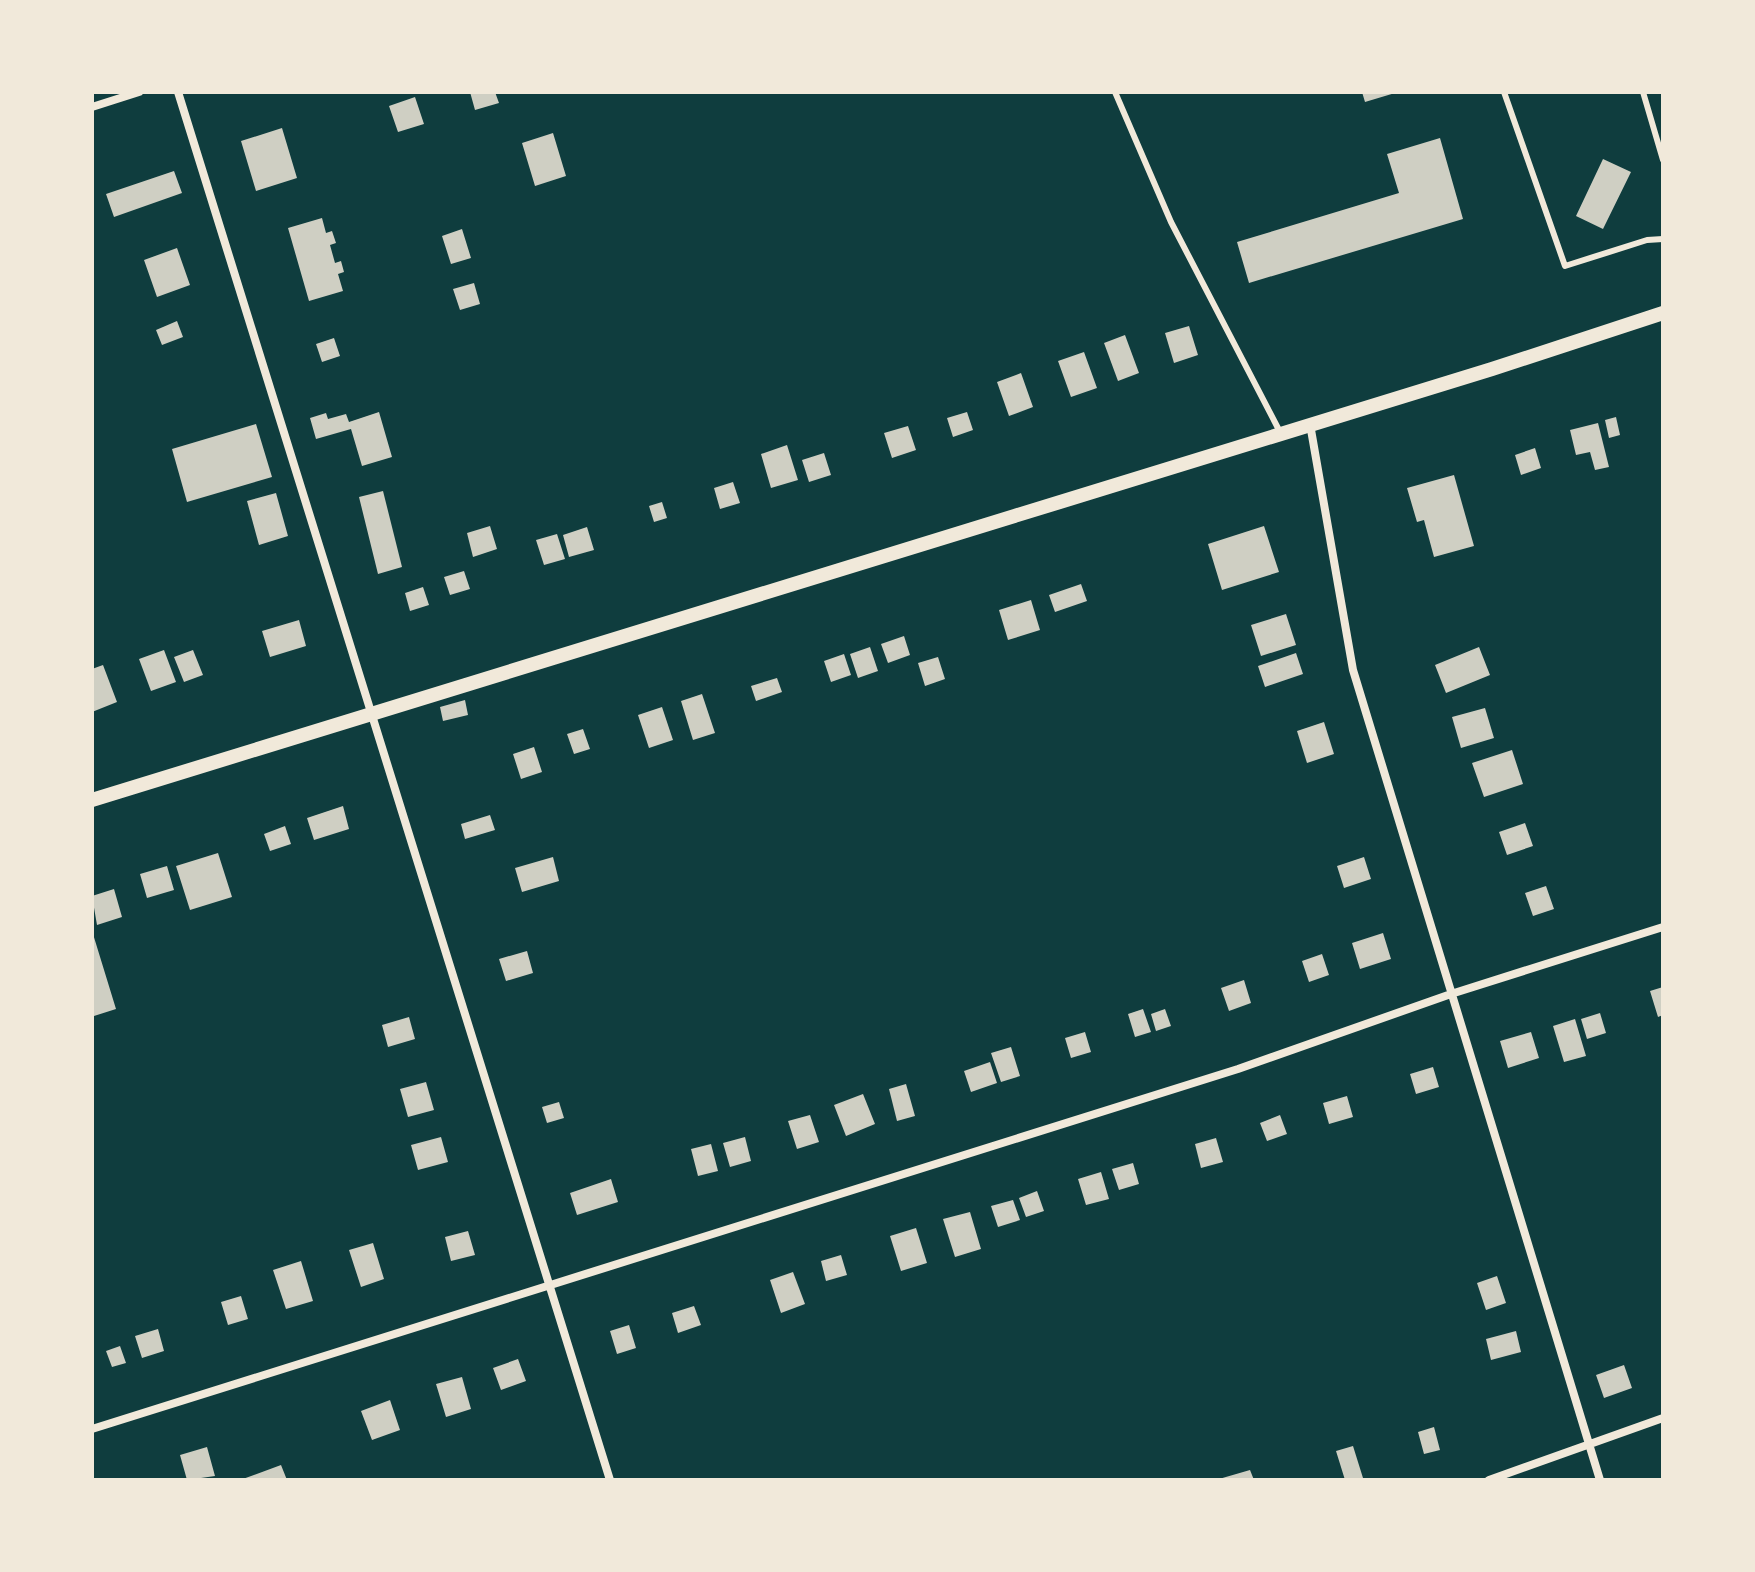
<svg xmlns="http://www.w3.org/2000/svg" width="1755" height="1572" viewBox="0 0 1755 1572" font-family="Commissioner,sans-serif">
  <rect width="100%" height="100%" fill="#0f3d3e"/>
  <path fill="#cfcfc3" d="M470 92H495L499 103 475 110Z
    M1362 92H1394L1395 93 1365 102Z
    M415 97 424 124 398 132 389 106Z
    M282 128 297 178 256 191 241 141Z
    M553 133 566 176 535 186 522 143Z
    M1440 138 1463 219 1249 283 1237 242 1399 193 1387 154Z
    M1603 159 1631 172 1603 229 1576 216Z
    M174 171 182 193 114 217 106 194Z
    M322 218 326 233 332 231 336 243 330 245 335 263 341 261 344 272 338 274 343 291 309 301 288 228Z
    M462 229 471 258 451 264 442 236Z
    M177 248 190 285 157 297 144 260Z
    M474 283 480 304 460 310 453 289Z
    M177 321 183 337 162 345 156 330Z
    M1189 326 1198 355 1174 363 1165 333Z
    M1125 335 1139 373 1118 381 1104 343Z
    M334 338 340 356 322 362 316 344Z
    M1084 352 1097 388 1071 397 1058 361Z
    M1021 373 1033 407 1009 416 997 382Z
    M379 412 392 457 362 466 351 429 316 439 310 418 326 413 328 419 346 414 349 422Z
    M967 412 973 430 953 437 947 418Z
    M1616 417 1620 435 1609 438 1605 420Z
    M1598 423 1609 467 1595 470 1590 452 1576 455 1570 430Z
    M256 424 272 477 187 502 172 449Z
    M908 426 916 450 892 458 884 433Z
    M787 445 798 480 771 488 761 454Z
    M1535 448 1541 468 1521 475 1515 455Z
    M824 453 831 475 809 482 802 460Z
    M1454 475 1474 546 1434 557 1424 520 1417 522 1407 488Z
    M733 482 740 503 720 509 714 488Z
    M383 491 402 567 378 574 359 497Z
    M276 493 288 536 259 545 247 501Z
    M662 502 667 518 654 522 649 506Z
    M490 526 497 549 473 557 467 533Z
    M1264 526 1279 572 1222 590 1208 544Z
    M587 527 594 550 569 557 563 535Z
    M557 534 565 559 544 565 536 540Z
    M464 571 470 589 450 595 444 577Z
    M1081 584 1087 601 1055 612 1049 595Z
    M423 587 429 605 410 611 405 593Z
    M1031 600 1040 630 1008 640 999 610Z
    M1286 614 1296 645 1261 656 1251 625Z
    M299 620 306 646 270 657 262 631Z
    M904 636 910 655 888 663 881 644Z
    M870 647 878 671 858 678 850 654Z
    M1479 647 1490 675 1446 693 1435 665Z
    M164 650 176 682 151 691 139 659Z
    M193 650 203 675 184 682 174 657Z
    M1296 653 1303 674 1265 687 1258 666Z
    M844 654 851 675 831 682 824 661Z
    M938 657 945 679 925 686 918 663Z
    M103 665 117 702 92 712V669Z
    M777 678 782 692 756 701 751 686Z
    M702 694 715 733 693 740 681 701Z
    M465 700 468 715 443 721 440 707Z
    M662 707 673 740 649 748 638 715Z
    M1485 708 1494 738 1461 748 1452 717Z
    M1324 722 1334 754 1307 763 1297 731Z
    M583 729 590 749 574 754 567 734Z
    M534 747 542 772 521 779 513 754Z
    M1512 750 1523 784 1484 797 1472 763Z
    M343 806 349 829 314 840 307 818Z
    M490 815 495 830 465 839 461 824Z
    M1525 823 1533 846 1507 855 1499 832Z
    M285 826 291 844 270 851 264 834Z
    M218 853 232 897 190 910 176 866Z
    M553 857 559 881 522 892 515 868Z
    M1364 857 1371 879 1344 888 1337 866Z
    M167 866 174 890 147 898 140 874Z
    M1546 886 1554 909 1533 916 1525 893Z
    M114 889 122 917 97 925 92 896Z
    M1383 933 1391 959 1360 969 1352 943Z
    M93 934 116 1009 94 1016 92 1009Z
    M527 951 533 973 506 981 499 959Z
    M1322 954 1329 975 1309 982 1302 961Z
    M1244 980 1251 1003 1229 1011 1221 988Z
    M1663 987V1015L1658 1017 1650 991Z
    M1143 1009 1151 1032 1135 1037 1128 1014Z
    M1165 1009 1171 1026 1156 1031 1151 1014Z
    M1600 1013 1606 1033 1587 1039 1581 1019Z
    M409 1017 415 1039 388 1047 382 1025Z
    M1575 1019 1586 1056 1564 1062 1553 1026Z
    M1085 1032 1091 1052 1071 1058 1065 1038Z
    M1531 1032 1539 1058 1508 1068 1500 1041Z
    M1011 1047 1020 1076 1001 1082 991 1053Z
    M990 1062 997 1083 971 1092 964 1071Z
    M1433 1067 1439 1087 1416 1094 1410 1074Z
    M426 1082 434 1110 408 1117 400 1089Z
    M906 1084 915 1116 897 1121 889 1089Z
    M863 1094 875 1124 846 1136 834 1105Z
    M1347 1096 1353 1117 1329 1124 1323 1103Z
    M559 1102 564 1118 547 1123 542 1107Z
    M810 1115 819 1142 797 1149 788 1121Z
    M1280 1115 1287 1134 1267 1141 1260 1123Z
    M441 1137 448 1162 418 1170 411 1145Z
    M745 1137 751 1161 730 1167 723 1143Z
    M1216 1138 1223 1162 1201 1168 1195 1144Z
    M711 1144 718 1171 698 1176 691 1149Z
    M1133 1163 1139 1184 1119 1190 1112 1169Z
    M1101 1172 1109 1199 1086 1205 1078 1179Z
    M611 1179 618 1202 577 1215 570 1193Z
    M1037 1191 1044 1211 1026 1217 1019 1198Z
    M1013 1200 1020 1220 998 1227 991 1206Z
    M970 1212 981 1249 955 1257 943 1219Z
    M916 1228 927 1263 901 1271 890 1236Z
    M468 1231 475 1255 451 1261 445 1237Z
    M373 1243 384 1279 361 1287 349 1250Z
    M841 1255 847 1275 826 1281 821 1261Z
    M301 1261 313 1301 286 1309 273 1270Z
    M793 1272 805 1304 781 1313 770 1280Z
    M1497 1276 1506 1303 1486 1310 1477 1283Z
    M241 1296 248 1319 228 1325 221 1302Z
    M694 1306 701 1325 678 1333 672 1313Z
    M629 1325 636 1348 617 1354 610 1331Z
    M158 1329 164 1351 142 1358 135 1336Z
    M1516 1331 1521 1352 1491 1360 1486 1339Z
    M120 1346 126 1363 112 1367 106 1351Z
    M518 1359 526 1381 501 1390 493 1368Z
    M1624 1365 1632 1388 1604 1398 1596 1375Z
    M462 1377 471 1409 446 1417 436 1384Z
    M390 1400 400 1430 372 1440 361 1411Z
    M1434 1427 1440 1450 1424 1454 1418 1432Z
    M1353 1446 1363 1478 1345 1480 1336 1451Z
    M207 1447 215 1476 187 1480 180 1455Z
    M281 1465 287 1480H240Z
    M1250 1470 1254 1480H1219V1479Z"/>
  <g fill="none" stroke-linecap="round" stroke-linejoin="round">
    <path stroke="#f1e9da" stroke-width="6" d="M1115 92 1171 222 1280 432
      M1504 92 1565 266 1647 240 1663 239
      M1643 92 1663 160"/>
    <path stroke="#f1e9da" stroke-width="8" d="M178 92 610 1480
      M92 107 139 92
      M1310 424 1353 670 1600 1480
      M92 1429 1238 1069 1451 994 1663 927
      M1489 1480 1663 1418"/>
    <path stroke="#f1e9da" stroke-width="14" d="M92 800 1492 369 1663 313"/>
  </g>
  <rect width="1755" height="1572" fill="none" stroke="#f1e9da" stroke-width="188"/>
</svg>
